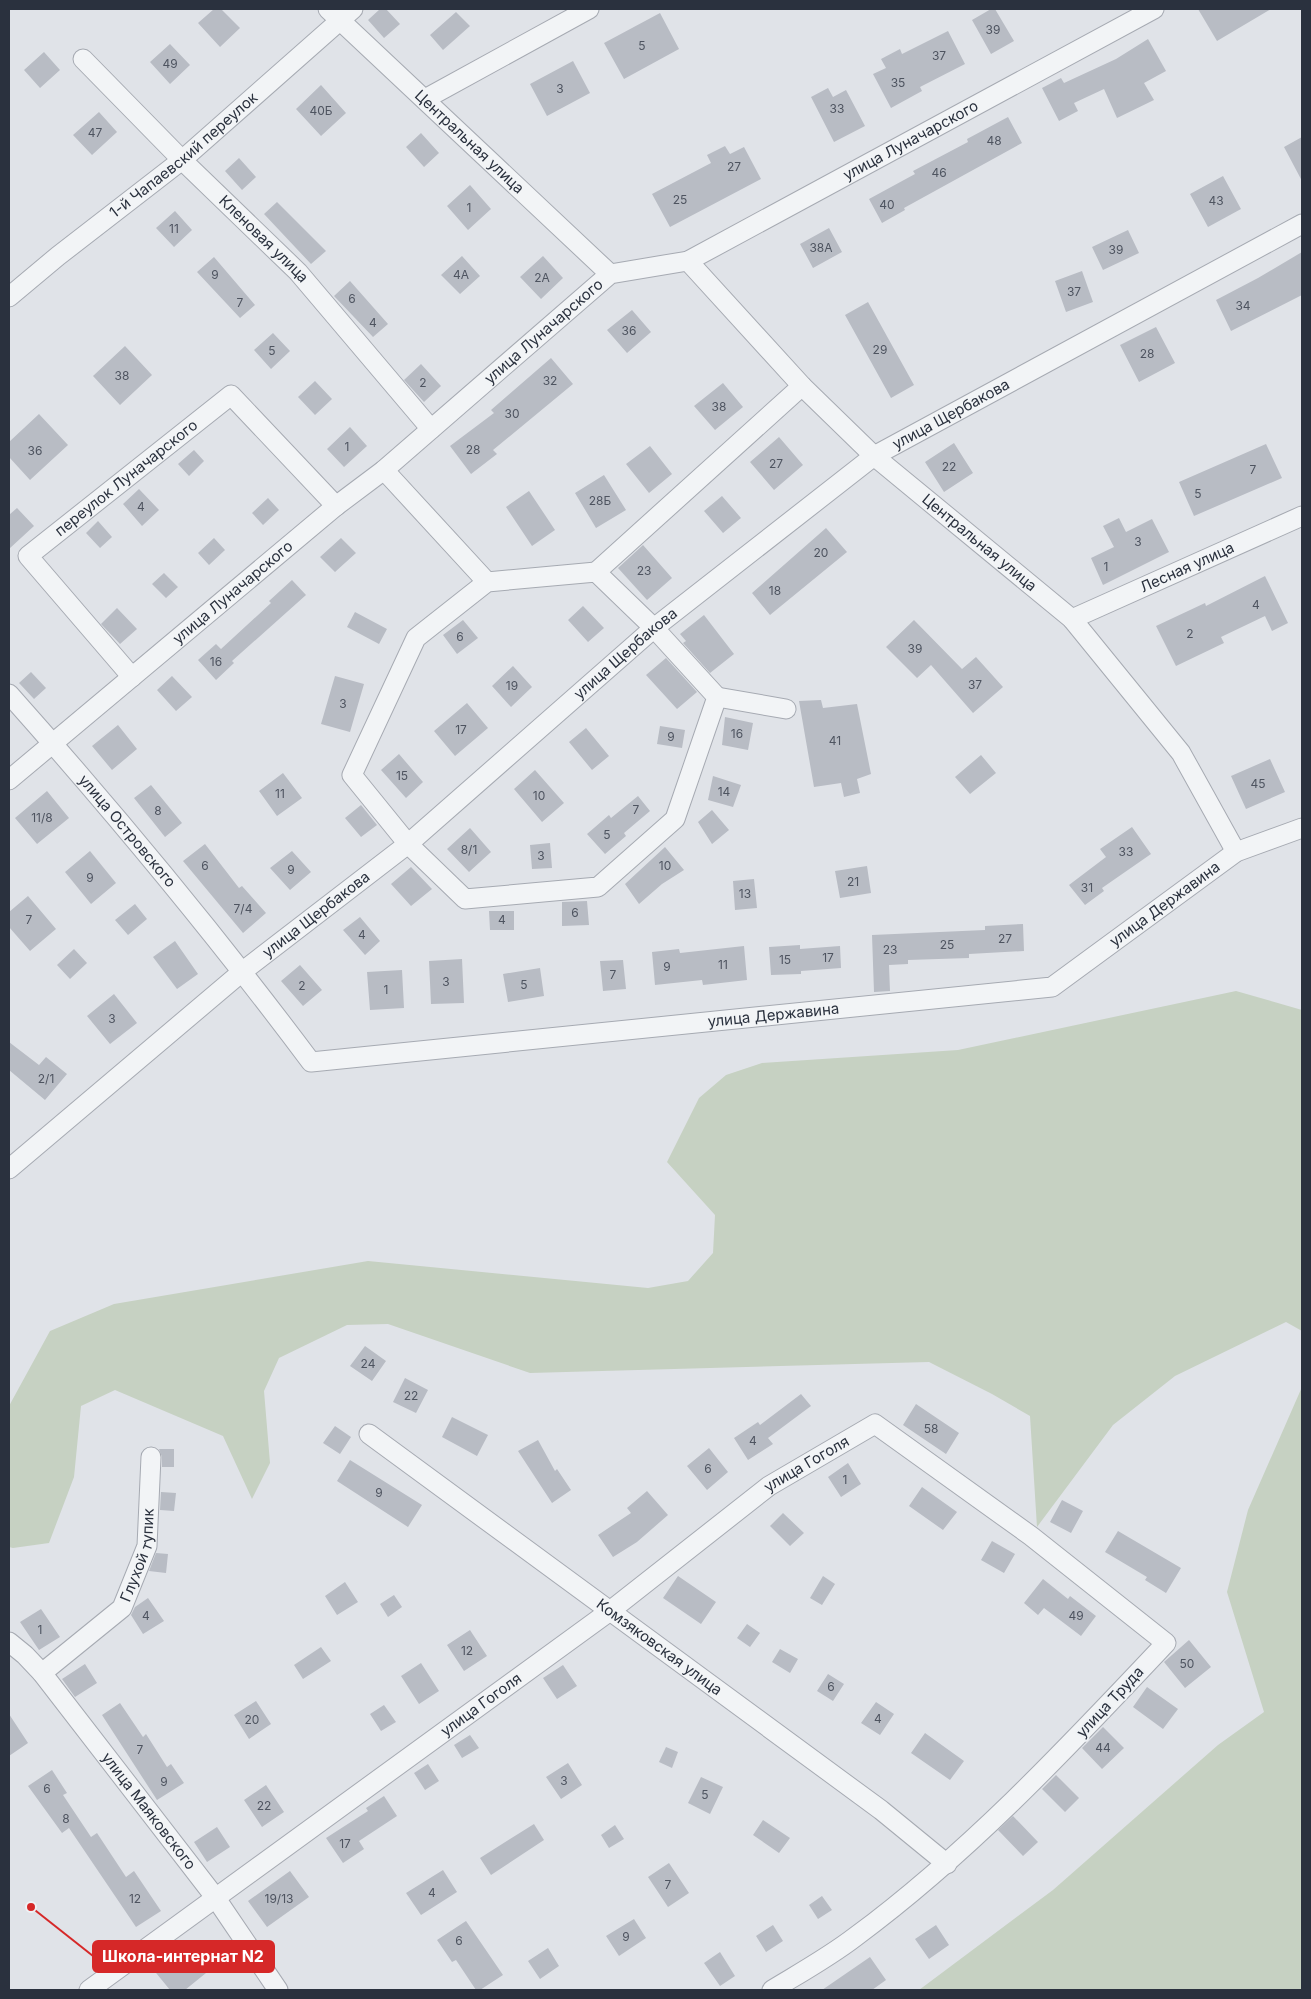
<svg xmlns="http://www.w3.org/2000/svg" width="1311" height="1999" viewBox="0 0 1311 1999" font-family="Inter,sans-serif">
  <rect width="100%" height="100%" fill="#e0e3e8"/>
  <path fill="#c6d1c2" d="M1236 991 1302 1010V1331L1286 1322 1175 1376 1113 1425 1037 1527 1030 1416 992 1394 929 1362 530 1373 388 1324 347 1325 279 1358 264 1391 270 1463 252 1499 223 1436 115 1390 81 1406 74 1477 49 1543 13 1548 9 1547V1406L50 1331 114 1304 368 1261 648 1288 688 1281 713 1253 715 1215 667 1162 699 1098 726 1075 762 1063 958 1050Z
    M1302 1387V1990H919L1053 1890 1218 1745 1264 1712 1227 1592 1248 1510Z"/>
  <path fill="#b8bcc4" d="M214 9H221L240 28 220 47 198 23Z
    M380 9H386L400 24 384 38 368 20Z
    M991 9H995L1014 41 991 54 972 20Z
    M1198 9H1271L1217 41Z
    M456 12 470 26 443 50 430 35Z
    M660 13 679 49 624 79 604 43Z
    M948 31 965 64 920 87 922 91 891 108 873 74 886 68 881 59 900 49 902 54Z
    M1148 39 1166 71 1144 83 1154 100 1117 118 1104 89 1074 103 1078 111 1059 121 1042 88 1061 78 1064 83 1116 59Z
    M170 44 190 65 170 84 150 62Z
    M44 52 60 70 40 88 24 70Z
    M573 61 590 93 547 116 530 84Z
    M321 85 346 113 321 136 296 109Z
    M828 88 833 97 846 90 865 126 834 142 811 97Z
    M99 112 117 132 92 155 73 135Z
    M1008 117 1022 143 904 208 905 210 882 223 869 199 915 174 913 171 968 142 967 139Z
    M421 133 439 153 424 167 406 147Z
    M1302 137V181L1284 147Z
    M725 146 730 154 744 147 761 179 670 227 652 194 711 163 707 155Z
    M239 158 256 177 242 190 225 171Z
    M1223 176 1241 209 1208 227 1190 194Z
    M470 185 491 209 468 230 447 206Z
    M277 202 326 251 311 264 264 214Z
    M175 211 192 230 174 247 156 228Z
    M829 228 842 252 813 268 800 244Z
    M1128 230 1139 253 1103 270 1092 247Z
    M1302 252V295L1231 331 1216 300 1258 278Z
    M462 256 480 276 460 294 441 275Z
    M543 256 563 278 541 299 520 277Z
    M214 257 255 305 240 318 197 272Z
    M1082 271 1093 302 1066 312 1055 281Z
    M350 281 388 324 373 337 334 296Z
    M868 302 914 385 891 398 845 315Z
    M632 310 651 332 627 353 607 330Z
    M1156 327 1175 363 1139 382 1120 345Z
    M273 333 290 351 271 369 254 350Z
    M125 346 152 375 120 405 93 376Z
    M551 358 573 384 493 450 497 454 471 474 450 446 494 413 491 410Z
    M421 364 441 386 424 402 404 380Z
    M315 381 332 399 315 415 298 397Z
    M723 383 743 407 715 430 694 406Z
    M39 414 68 445 30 480 9 457V442Z
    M350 427 367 446 344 467 327 449Z
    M779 437 803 465 774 490 750 462Z
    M954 443 973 473 944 492 925 462Z
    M1266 444 1282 478 1194 516 1179 482Z
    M650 446 672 474 649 493 626 464Z
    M194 450 204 461 189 476 178 464Z
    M604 475 626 510 596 528 575 493Z
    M139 489 159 510 142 526 123 504Z
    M529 491 555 530 532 546 506 507Z
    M722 496 741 518 723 533 704 511Z
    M268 498 279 510 263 525 252 513Z
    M17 508 34 526 9 549V515Z
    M1119 518 1126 532 1152 519 1169 552 1103 585 1091 558 1114 547 1103 526Z
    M98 521 112 537 100 548 86 533Z
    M826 528 847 552 770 615 752 593Z
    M214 538 225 550 209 565 198 553Z
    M341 538 356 553 335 572 320 557Z
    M643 545 672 578 647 600 618 568Z
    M164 573 178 587 166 598 152 584Z
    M1265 576 1288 623 1272 631 1265 616 1221 637 1224 643 1176 666 1156 626 1205 603 1206 606Z
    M292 580 306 595 232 661 234 663 216 680 198 660 216 644 221 649 271 603 269 601Z
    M583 606 604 628 588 642 568 620Z
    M117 608 137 629 120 644 101 624Z
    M355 612 387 629 379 644 347 627Z
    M704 615 734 654 710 673 683 643 686 641 680 634Z
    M463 620 478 638 457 654 443 635Z
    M914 620 962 669 976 657 1003 687 973 713 931 665 917 678 886 647Z
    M666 658 697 692 677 709 646 675Z
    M513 666 532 687 511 707 492 686Z
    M31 672 46 688 34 699 19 683Z
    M172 676 192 697 176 711 157 690Z
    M335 676 364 684 350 732 321 724Z
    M821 700 823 708 857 704 871 774 857 779 860 793 844 797 841 783 814 787 799 701Z
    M467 703 488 728 455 756 434 731Z
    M725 717 753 723 748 750 722 745Z
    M118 725 137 749 112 770 92 746Z
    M660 726 685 730 682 748 657 744Z
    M586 728 609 756 592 770 569 742Z
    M399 754 423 782 406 798 381 770Z
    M981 755 996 773 970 794 955 777Z
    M1270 759 1285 792 1246 809 1231 776Z
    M535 770 564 803 542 822 514 789Z
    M283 773 302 798 277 816 259 791Z
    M713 776 741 785 733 807 708 800Z
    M151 785 182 823 165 837 134 798Z
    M47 791 69 818 37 844 15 818Z
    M638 796 650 811 624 833 626 836 605 854 587 834 609 815 611 818Z
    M361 805 377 825 361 837 345 818Z
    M712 810 729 830 712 844 698 822Z
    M1132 827 1151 854 1102 888 1104 891 1085 905 1069 885 1106 857 1100 849Z
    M470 828 491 852 469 872 447 849Z
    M550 843 552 868 532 869 530 845Z
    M205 844 239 888 242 886 266 913 243 933 183 861Z
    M665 847 684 870 662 884 639 904 625 884Z
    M90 851 116 883 91 904 65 872Z
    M292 851 311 872 290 890 270 868Z
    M867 866 871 893 840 898 835 871Z
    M411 867 432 889 411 906 391 884Z
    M754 879 757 908 735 910 733 881Z
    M28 896 56 929 30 951 9 927V912Z
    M587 901 589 925 562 926V902Z
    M135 904 147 919 128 935 115 920Z
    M489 911H514V930H490Z
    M360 917 380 941 365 955 343 930Z
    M1023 924 1024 951 969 954V958L908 960V964L889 965 890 991 874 992 872 935 985 930V926Z
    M175 941 198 974 177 989 153 957Z
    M800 945V949L840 946 841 968 801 971V974L771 975 769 947Z
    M744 946 747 980 703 985 702 980 655 985 652 952 679 949 680 953Z
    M74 949 87 963 70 979 57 965Z
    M462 959 464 1003 431 1004 429 961Z
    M623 960 626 989 603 991 600 961Z
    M300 965 322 990 303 1006 281 981Z
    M540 968 544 996 508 1002 503 974Z
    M402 970 404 1008 370 1010 367 972Z
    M114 994 137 1023 110 1044 87 1016Z
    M9 1042 39 1065 46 1057 67 1074 45 1100 9 1070Z
    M365 1346 386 1361 372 1381 350 1366Z
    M405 1378 428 1390 416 1413 393 1402Z
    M801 1394 811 1406 768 1438 773 1444 748 1460 734 1438 758 1422 760 1425Z
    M916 1404 959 1433 946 1454 903 1425Z
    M452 1417 488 1435 477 1456 442 1437Z
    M335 1426 351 1437 340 1454 323 1443Z
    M538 1440 555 1471 557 1469 571 1490 552 1503 518 1451Z
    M709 1448 728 1472 707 1490 687 1466Z
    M159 1449H174V1467H162V1457Z
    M350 1460 422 1505 408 1527 337 1481Z
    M848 1463 861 1484 841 1497 828 1477Z
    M922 1487 957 1512 943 1530 909 1506Z
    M647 1491 668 1515 637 1542 613 1557 598 1535 631 1513 627 1508Z
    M161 1492 176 1493 174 1511 160 1510Z
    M1062 1500 1083 1511 1071 1533 1050 1522Z
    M783 1513 804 1533 790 1546 770 1526Z
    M1118 1531 1181 1568 1166 1593 1145 1580 1147 1577 1105 1552Z
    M992 1541 1015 1554 1004 1573 981 1560Z
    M156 1553 168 1554 166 1573 149 1571Z
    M678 1576 716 1602 701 1624 663 1598Z
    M823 1576 835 1584 822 1605 810 1598Z
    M1043 1579 1068 1599 1070 1596 1096 1616 1081 1636 1044 1608 1038 1615 1024 1603Z
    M345 1582 358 1602 337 1615 325 1596Z
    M394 1595 402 1607 388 1617 380 1604Z
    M148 1598 164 1621 143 1634 131 1615 135 1607Z
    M41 1609 60 1637 39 1650 20 1622Z
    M747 1624 760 1633 750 1647 737 1638Z
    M470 1630 487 1656 464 1671 447 1645Z
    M1189 1640 1211 1667 1185 1688 1164 1662Z
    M321 1647 331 1661 303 1679 294 1665Z
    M780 1649 798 1659 790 1673 772 1662Z
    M421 1663 439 1691 419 1704 401 1676Z
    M85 1664 97 1683 75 1697 62 1679Z
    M563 1665 577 1686 557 1699 543 1678Z
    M828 1674 844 1684 833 1701 817 1691Z
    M1147 1687 1178 1709 1163 1729 1133 1707Z
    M256 1701 271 1724 249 1739 234 1715Z
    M876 1702 894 1714 880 1735 861 1723Z
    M120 1703 143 1737 146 1734 167 1767 171 1764 184 1783 157 1800 102 1715Z
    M384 1705 396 1722 381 1731 370 1714Z
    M9 1714 28 1743 9 1756Z
    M1103 1727 1124 1748 1102 1769 1082 1748Z
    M925 1733 964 1761 950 1780 911 1753Z
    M470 1735 479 1748 462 1758 454 1745Z
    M666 1747 678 1752 672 1768 659 1762Z
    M568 1763 582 1785 561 1799 546 1777Z
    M428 1764 439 1781 425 1790 414 1773Z
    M52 1770 67 1793 63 1795 91 1837 97 1833 126 1877 134 1871 161 1911 136 1927 69 1828 62 1833 28 1786Z
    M1056 1775 1079 1798 1065 1812 1042 1789Z
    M701 1777 723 1787 710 1814 688 1803Z
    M266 1785 284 1812 262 1827 244 1800Z
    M384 1796 397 1816 359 1841 364 1849 343 1863 326 1838 368 1811 366 1808Z
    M1013 1816 1038 1842 1023 1856 998 1830Z
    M763 1820 790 1838 779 1853 753 1835Z
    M534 1824 544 1840 491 1875 480 1858Z
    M615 1825 624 1839 609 1848 601 1835Z
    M217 1827 230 1847 207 1862 194 1842Z
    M669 1863 689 1893 668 1907 648 1877Z
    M443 1870 457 1892 421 1915 406 1893Z
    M290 1871 309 1897 267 1927 248 1901Z
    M822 1896 832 1910 818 1919 809 1905Z
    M634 1919 646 1938 619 1956 606 1936Z
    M466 1921 503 1975 480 1990H476L456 1960 452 1962 437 1940Z
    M773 1925 783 1941 766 1952 756 1936Z
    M936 1925 949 1945 929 1959 915 1939Z
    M183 1944 206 1973 185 1990H170L152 1968Z
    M548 1948 559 1966 540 1979 528 1961Z
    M720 1952 735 1976 720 1986 704 1963Z
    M870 1957 886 1980 872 1990H822Z"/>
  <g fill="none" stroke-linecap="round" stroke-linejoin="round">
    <defs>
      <g id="street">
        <path id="s1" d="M328 9 610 274"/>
        <path id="s2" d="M83 59 182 160 298 272 431 429"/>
        <path d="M425 99 589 9"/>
        <path id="s3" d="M688 261 802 386 874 456 1072 619 1181 753 1236 852"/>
        <path id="s4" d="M9 297 58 256 182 160 353 9"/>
        <path d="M384 470 487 582"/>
        <path d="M596 572 654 628 717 697 675 819 598 887 465 899 408 844 352 775 416 638 487 582Z"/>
        <path d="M596 572 802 386"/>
        <path id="s5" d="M1072 619 1302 516"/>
        <path id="s6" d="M132 677 28 556 231 395 336 506"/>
        <path id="s7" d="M9 694C114 812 216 935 311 1062L1052 987 1236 852 1302 828"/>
        <path d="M717 697 786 709"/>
        <path id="s8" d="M9 780 336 506 384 470 610 274 688 261 1154 9"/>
        <path id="s9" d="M9 1169 243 971 408 844 654 628 874 456 1302 224"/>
        <path id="s10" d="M369 1434 881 1810 947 1864"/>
        <path id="s11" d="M9 1642 25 1655 42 1673 215 1897 278 1990"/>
        <path id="s12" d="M42 1673 122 1608 147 1546 151 1457"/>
        <path id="s13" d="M89 1990 610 1611 769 1486 875 1424 1031 1536 1166 1643C1068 1747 970 1852 855 1937 829 1957 800 1973 772 1990"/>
      </g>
    </defs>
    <use href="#street" stroke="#a6aab2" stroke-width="21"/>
    <use href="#street" stroke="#f2f4f6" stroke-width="19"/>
  </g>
  <g text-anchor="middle" stroke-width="4" stroke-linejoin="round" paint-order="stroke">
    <g font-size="12" fill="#4e5460">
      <text x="993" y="34">39</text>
      <text x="642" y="50">5</text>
      <text x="939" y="60">37</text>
      <text x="170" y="68">49</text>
      <text x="898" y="87">35</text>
      <text x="560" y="93">3</text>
      <text x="837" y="113">33</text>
      <text x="321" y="115">40Б</text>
      <text x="95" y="137">47</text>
      <text x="994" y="145">48</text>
      <text x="734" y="171">27</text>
      <text x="939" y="177">46</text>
      <text x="680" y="204">25</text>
      <text x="1216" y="205">43</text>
      <text x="887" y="209">40</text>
      <text x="469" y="212">1</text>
      <text x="174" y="233">11</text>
      <text x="821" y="252">38А</text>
      <text x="1116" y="254">39</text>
      <text x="215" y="279">9</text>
      <text x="461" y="279">4А</text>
      <text x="542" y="282">2А</text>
      <text x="1074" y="296">37</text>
      <text x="352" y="303">6</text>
      <text x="240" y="307">7</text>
      <text x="1243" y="310">34</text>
      <text x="373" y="327">4</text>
      <text x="629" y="335">36</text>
      <text x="880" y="354">29</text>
      <text x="272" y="355">5</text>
      <text x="1147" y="358">28</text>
      <text x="122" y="380">38</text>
      <text x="550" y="385">32</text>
      <text x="423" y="387">2</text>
      <text x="719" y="411">38</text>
      <text x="512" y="418">30</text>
      <text x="347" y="451">1</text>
      <text x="473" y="454">28</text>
      <text x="35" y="455">36</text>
      <text x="776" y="468">27</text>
      <text x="949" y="471">22</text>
      <text x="1253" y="474">7</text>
      <text x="1198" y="498">5</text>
      <text x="600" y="505">28Б</text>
      <text x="141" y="511">4</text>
      <text x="1138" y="546">3</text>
      <text x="821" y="557">20</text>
      <text x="1106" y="571">1</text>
      <text x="644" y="575">23</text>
      <text x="775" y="595">18</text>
      <text x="1256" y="609">4</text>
      <text x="1190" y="638">2</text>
      <text x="460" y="641">6</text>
      <text x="915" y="653">39</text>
      <text x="216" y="666">16</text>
      <text x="975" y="689">37</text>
      <text x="512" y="690">19</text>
      <text x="343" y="708">3</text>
      <text x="461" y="734">17</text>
      <text x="737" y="738">16</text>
      <text x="671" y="741">9</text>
      <text x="835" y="745">41</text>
      <text x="402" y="780">15</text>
      <text x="1258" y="788">45</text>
      <text x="724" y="796">14</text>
      <text x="280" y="798">11</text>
      <text x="539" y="800">10</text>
      <text x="636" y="814">7</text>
      <text x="158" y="815">8</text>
      <text x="42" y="822">11/8</text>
      <text x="607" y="839">5</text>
      <text x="469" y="854">8/1</text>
      <text x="1126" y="856">33</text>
      <text x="541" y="860">3</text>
      <text x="205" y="870">6</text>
      <text x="665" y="870">10</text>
      <text x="291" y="874">9</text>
      <text x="90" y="882">9</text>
      <text x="853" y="886">21</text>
      <text x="1087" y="892">31</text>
      <text x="745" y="898">13</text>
      <text x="243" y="913">7/4</text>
      <text x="575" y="917">6</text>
      <text x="29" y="924">7</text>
      <text x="502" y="924">4</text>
      <text x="362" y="939">4</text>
      <text x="1005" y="943">27</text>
      <text x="947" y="949">25</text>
      <text x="890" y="954">23</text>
      <text x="828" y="962">17</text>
      <text x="785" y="964">15</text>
      <text x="723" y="969">11</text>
      <text x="667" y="971">9</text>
      <text x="613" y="979">7</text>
      <text x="446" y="986">3</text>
      <text x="524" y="989">5</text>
      <text x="302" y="990">2</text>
      <text x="386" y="994">1</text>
      <text x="112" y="1023">3</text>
      <text x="46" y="1083">2/1</text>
      <text x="368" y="1368">24</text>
      <text x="411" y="1400">22</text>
      <text x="931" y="1433">58</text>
      <text x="753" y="1445">4</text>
      <text x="708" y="1473">6</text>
      <text x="845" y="1484">1</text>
      <text x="379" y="1497">9</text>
      <text x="146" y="1620">4</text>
      <text x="1076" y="1620">49</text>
      <text x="40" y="1634">1</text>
      <text x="467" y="1655">12</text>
      <text x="1187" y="1668">50</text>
      <text x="831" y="1691">6</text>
      <text x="878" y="1723">4</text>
      <text x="252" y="1724">20</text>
      <text x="1103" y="1752">44</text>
      <text x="140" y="1754">7</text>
      <text x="564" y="1785">3</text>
      <text x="164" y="1786">9</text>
      <text x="47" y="1793">6</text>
      <text x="705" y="1799">5</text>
      <text x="264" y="1810">22</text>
      <text x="66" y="1823">8</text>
      <text x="345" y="1848">17</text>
      <text x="668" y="1889">7</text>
      <text x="432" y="1897">4</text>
      <text x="135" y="1903">12</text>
      <text x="279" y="1903">19/13</text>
      <text x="626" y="1941">9</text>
      <text x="459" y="1945">6</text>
    </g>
    <g font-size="15" fill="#2a313e" stroke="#eff2f5">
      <text dy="5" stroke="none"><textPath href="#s1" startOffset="194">Центральная улица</textPath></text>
      <text dy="5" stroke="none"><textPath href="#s8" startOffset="1118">улица Луначарского</textPath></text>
      <text dy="5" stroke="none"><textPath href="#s4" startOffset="225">1-й Чапаевский переулок</textPath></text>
      <text dy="5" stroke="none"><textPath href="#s2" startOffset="255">Кленовая улица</textPath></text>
      <text dy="5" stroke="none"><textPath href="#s8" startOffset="698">улица Луначарского</textPath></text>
      <text dy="5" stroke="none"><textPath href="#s9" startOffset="1209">улица Щербакова</textPath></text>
      <text dy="5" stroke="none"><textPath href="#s6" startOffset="285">переулок Луначарского</textPath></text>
      <text dy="5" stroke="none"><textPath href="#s3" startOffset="406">Центральная улица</textPath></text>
      <text dy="5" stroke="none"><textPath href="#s5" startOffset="126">Лесная улица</textPath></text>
      <text dy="5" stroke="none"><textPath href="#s8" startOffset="292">улица Луначарского</textPath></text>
      <text dy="5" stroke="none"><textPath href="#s9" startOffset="804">улица Щербакова</textPath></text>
      <text dy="5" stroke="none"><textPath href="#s7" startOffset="181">улица Островского</textPath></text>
      <text dy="5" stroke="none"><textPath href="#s7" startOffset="1361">улица Державина</textPath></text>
      <text dy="5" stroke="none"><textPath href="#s9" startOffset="399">улица Щербакова</textPath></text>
      <text dy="5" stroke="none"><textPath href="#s7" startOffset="941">улица Державина</textPath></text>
      <text dy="5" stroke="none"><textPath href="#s13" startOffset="890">улица Гоголя</textPath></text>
      <text dy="5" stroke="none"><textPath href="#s12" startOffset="159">Глухой тупик</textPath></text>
      <text dy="5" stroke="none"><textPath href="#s10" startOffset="360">Комзяковская улица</textPath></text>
      <text transform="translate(1110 1702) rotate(-47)" y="5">улица Труда</text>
      <text dy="5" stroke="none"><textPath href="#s13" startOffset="485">улица Гоголя</textPath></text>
      <text dy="5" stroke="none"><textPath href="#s11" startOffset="220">улица Маяковского</textPath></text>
    </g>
  </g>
  <path fill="none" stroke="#d62828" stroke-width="2" d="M31 1907L93 1956"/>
  <circle fill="#d62828" stroke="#eff2f5" stroke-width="2" cx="31" cy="1907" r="5"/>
  <rect fill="#d62828" stroke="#d62828" stroke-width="2" x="93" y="1941" width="181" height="31" rx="5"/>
  <g font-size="16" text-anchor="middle" font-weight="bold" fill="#fff">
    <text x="183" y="1962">Школа-интернат N2</text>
  </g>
  <rect width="1311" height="1999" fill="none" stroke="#2a313e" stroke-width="20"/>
</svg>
